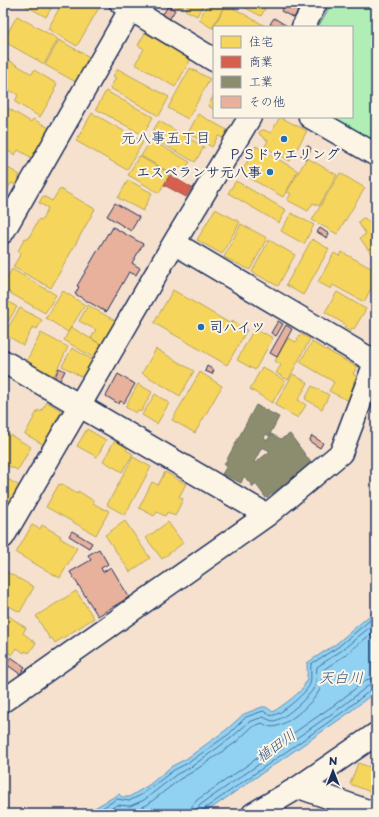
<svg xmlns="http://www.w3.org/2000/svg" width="379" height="817" viewBox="0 0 379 817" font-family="'Playpen Sans','Klee One',sans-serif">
  <rect width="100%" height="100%" fill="#f6e1cf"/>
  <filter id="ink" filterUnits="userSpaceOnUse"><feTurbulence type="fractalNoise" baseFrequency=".025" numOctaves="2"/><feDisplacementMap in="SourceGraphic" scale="8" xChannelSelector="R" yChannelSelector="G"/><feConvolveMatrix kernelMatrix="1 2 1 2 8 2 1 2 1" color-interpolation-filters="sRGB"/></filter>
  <g filter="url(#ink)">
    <path fill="#b0eeb5" stroke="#668e8a" d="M332 3H376V142L333 117H352V27H318Z"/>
    <path fill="#91d1f2" stroke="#6290b7" d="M376 610V691L346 715 203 814H84L119 794 122 797H129L149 785 172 766 186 759 226 730 244 714 262 707H266L273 712C283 705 302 693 306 682 308 676 307 669 307 663L336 644Z"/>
    <path fill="#f6d55c" stroke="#b4a35d" d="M21 3H54L46 17Z
      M62 3 101 4 77 46 48 29Z
      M171 3H185L182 8 179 6 178 8 171 4Z
      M189 3H204L197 16 185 10Z
      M208 3H226L212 28 199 20Z
      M236 3H262L261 6 265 9 261 16Z
      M226 4 267 27H214V29L213 28Z
      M17 16 58 39 44 64 3 41Z
      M145 33 191 59 175 87 135 64 144 49 138 45Z
      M59 40 93 59 84 75 81 73 76 82 45 65Z
      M3 57 32 74 34 70 57 84 54 90 55 91 40 117 15 102 18 95 3 86Z
      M190 68 210 79 188 119 168 108Z
      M118 69 169 97 159 116 110 88 116 78 113 76Z
      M106 91 153 117 143 135 96 109Z
      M214 95V109L208 106Z
      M6 107 31 122 33 119 51 129 34 159 18 150 15 155 3 148V111Z
      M92 113 143 142 127 170 76 141Z
      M198 114 227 130 223 138 218 136 212 147 188 133Z
      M280 117 307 131 290 161 268 149 269 148 265 146 268 141 260 135 259 132 262 130H264L271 133Z
      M159 121 204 147 195 162 161 143 162 141 151 134Z
      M151 140 190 162 185 169 180 166 174 175 141 156Z
      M256 146 298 171 283 197 241 173Z
      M139 156 165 171 164 173 169 175 159 193 128 175Z
      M307 158 337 175 319 206 313 203 308 211 287 200 291 194 287 192Z
      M3 165 20 175 15 185 11 183 4 195Z
      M340 173 365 188 337 234 312 220Z
      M128 180 152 193 143 211 118 198Z
      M236 181 286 210 279 223 228 193Z
      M60 189 95 209 51 288 13 267 21 253 18 251 25 238 28 239 39 219 42 220 48 208 39 203 43 196 52 201Z
      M215 209 240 222 222 254 197 240Z
      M291 213 314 225 304 244 281 231Z
      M376 216V256L374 258 360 238 366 234 359 224V221L363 218 366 219 369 223 375 218 374 217Z
      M241 224 267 238 250 270 224 257Z
      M312 239 329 249 303 295 286 285Z
      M269 240 295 255 278 286 252 272Z
      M342 252 376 271V279L364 302 333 285 331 289 318 282 334 253 339 256Z
      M12 269 56 295 45 313 3 289V284Z
      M173 290 231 324 232 321 247 330 227 365 154 323Z
      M63 291 85 305 68 332 46 318Z
      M337 292 366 309 354 329 352 328 351 331 344 328 346 325 325 312Z
      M3 298 17 307 3 330Z
      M88 305 117 322 104 346 91 338 96 330 79 321Z
      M20 308 42 320 37 329 33 327 23 345 4 334Z
      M256 325 261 328 259 332 264 334V333L273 338 255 370 237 360Z
      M71 327 105 347 97 360 64 340Z
      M41 333 68 347 54 376 26 362Z
      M301 334 310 339 288 380 276 373 281 365 275 361 288 338 296 342Z
      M312 342 357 367 353 374 357 376 353 383 354 384 349 401 329 391 334 382 300 362Z
      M72 348 93 360 84 378 62 366Z
      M156 349 194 371 180 396 142 373Z
      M262 367 285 381 272 403 250 389Z
      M200 372 222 386 195 433 172 420Z
      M293 374 308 383 298 400 306 405 298 418 275 405Z
      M138 384 152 392 141 412 138 410 136 413 125 407Z
      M312 386 329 395 322 409 305 399Z
      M155 394 169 403 157 424 142 415Z
      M47 402 62 411 56 420 61 423 44 445 25 434 38 410 41 412Z
      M87 429 106 440 97 457 77 446Z
      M3 431 31 447 18 470 3 464Z
      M115 440 127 447 126 450 133 454 122 472 103 461Z
      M133 457 151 467 125 515 107 505Z
      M165 472 186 484 179 497 183 499 175 516 167 512 165 516 157 512 154 516 139 508 152 482 158 485Z
      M3 476 21 487 10 507 3 503Z
      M59 484 61 485 62 484 66 486V487L77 494 78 491 94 501 93 503 105 510 106 509 109 511 96 535 46 507Z
      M125 521 150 558 130 572 105 535Z
      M168 522 183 543 162 559 146 538Z
      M32 525 40 529 42 525 61 536 60 538 77 548 60 578 16 553Z
      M5 571 34 587 20 612 3 603V574Z
      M76 591 94 618 55 643 52 638 50 639 36 616Z
      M3 612 26 628 23 633 36 643 29 653 25 651 24 653 17 648 12 655 3 649Z
      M3 654 8 657 4 664 9 667 5 673 3 672Z
      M358 763 376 769V791L372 789 371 792 350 784Z"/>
    <path fill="#d6604d" stroke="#9e5152" d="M170 175 192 188 186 197 164 185Z"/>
    <path fill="#8c8c6e" stroke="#6a7069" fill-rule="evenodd" d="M256 405 279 417 269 436 266 434 264 438 268 440 271 434 281 439 290 434 312 464 266 498 255 483 253 487 244 476 241 483 222 474 227 466 224 465ZM262 447 270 451 255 463 254 462Z"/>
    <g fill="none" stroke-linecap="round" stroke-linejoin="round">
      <path stroke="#4a7099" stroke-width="1" d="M92 814 117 799 129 801 141 795 174 770 188 763 229 734 246 717 263 711C266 712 270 717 274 715 283 713 308 691 310 684 312 677 310 671 311 664L338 647 376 615
        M101 814 117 805 130 806 144 800 177 774 191 767 231 738 249 722 263 717C266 718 270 721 274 721 285 719 311 695 315 686 317 680 316 673 317 667L341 651 376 622
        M113 814 118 811H133L147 805 180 779 194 771 235 743 252 727 262 723C267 726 272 728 277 726 290 723 315 701 320 689 322 683 322 676 323 670L344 656 376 630
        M190 814 192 806 197 800 337 703 366 680 376 677
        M197 814V809L200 805 340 708 369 685 376 683
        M202 814 204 809 343 712 372 689 376 688"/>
    </g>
    <path fill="#e7b19b" stroke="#1b2f5e" d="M285 3H302L294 18 281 11Z
      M168 6 175 10 169 20 162 16Z
      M274 18 287 26V27H276L270 24Z
      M307 145 311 148 306 159 301 156Z
      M115 203 139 217 131 231 107 216Z
      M113 227 143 244 132 263 140 268 136 275 129 272 106 312 75 294 79 287 77 286 108 233 109 234Z
      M320 228 329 234 327 238 317 232Z
      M278 321 283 324 276 336 271 333Z
      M286 325 292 329 277 357 270 353Z
      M207 366 214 370 212 374 205 371Z
      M59 368 65 371 59 382 54 379Z
      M118 374 135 384 124 403 120 401 119 404 106 396Z
      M312 436 323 443 320 448 309 441Z
      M72 531 92 543 89 548 69 536Z
      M99 549 108 564 101 568 103 572 111 567 129 597 98 616 70 572 91 560 88 555Z
      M11 657 25 667 20 674 6 664Z"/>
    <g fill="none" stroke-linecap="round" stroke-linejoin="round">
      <defs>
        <path id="minor" d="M121 3 214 60
          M303 27 316 3
          M310 117 376 155
          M3 232 134 3
          M174 243 375 362
          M3 361 267 515
          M3 537 174 243 250 117
          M3 701 267 515 341 453 376 360
          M299 787 376 814
          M253 814 299 787 376 734"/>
      </defs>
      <use href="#minor" stroke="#1b2f5e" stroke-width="25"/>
      <use href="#minor" stroke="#fcf5e5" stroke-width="22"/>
    </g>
  </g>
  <g fill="#1f6fb2" stroke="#fcf5e5" stroke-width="1.5">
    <circle cx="284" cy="139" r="4"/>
    <circle cx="270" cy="172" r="4"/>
    <circle cx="201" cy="327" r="4"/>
  </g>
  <g text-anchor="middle" stroke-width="4" stroke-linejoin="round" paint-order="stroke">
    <g font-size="14" font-weight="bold" fill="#1b2f5e" stroke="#fcf5e5">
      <text x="284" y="159">ＰＳドゥエリング</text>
      <text x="262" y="177" text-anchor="end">エスペランサ元八事</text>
      <text x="209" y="332" text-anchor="start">司ハイツ</text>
    </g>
    <g font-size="15" fill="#1b2f5e" stroke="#fcf5e5">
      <text x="166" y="143">元八事五丁目</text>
    </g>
    <g font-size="15" font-style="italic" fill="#385883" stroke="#fcf5e5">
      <text x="341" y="683">天白川</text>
      <text transform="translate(276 746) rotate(-36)" y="5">植田川</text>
    </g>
  </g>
  <rect width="379" height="817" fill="none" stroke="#fcf5e5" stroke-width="16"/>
  <rect x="8" y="8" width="363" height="801" fill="none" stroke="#1b2f5e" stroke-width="1.5" filter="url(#ink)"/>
  <rect x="213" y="26" width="140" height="92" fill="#fcf5e5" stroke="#a2a6af"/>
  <rect x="221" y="36" width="20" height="12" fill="#f6d55c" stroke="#a2a6af"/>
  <text x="249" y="46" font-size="12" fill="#1b2f5e">住宅</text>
  <rect x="221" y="56" width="20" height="12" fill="#d6604d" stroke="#a2a6af"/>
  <text x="249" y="66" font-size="12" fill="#1b2f5e">商業</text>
  <rect x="221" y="76" width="20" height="12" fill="#8c8c6e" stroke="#a2a6af"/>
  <text x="249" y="86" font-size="12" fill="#1b2f5e">工業</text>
  <rect x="221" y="96" width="20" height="12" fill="#e7b19b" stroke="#a2a6af"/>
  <text x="249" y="106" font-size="12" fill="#1b2f5e">その他</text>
  <g transform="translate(333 771)" stroke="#fcf5e5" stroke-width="3" paint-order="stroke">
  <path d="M0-3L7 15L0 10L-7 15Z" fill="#1b2f5e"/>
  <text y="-6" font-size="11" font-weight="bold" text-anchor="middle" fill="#1b2f5e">N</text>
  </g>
</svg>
